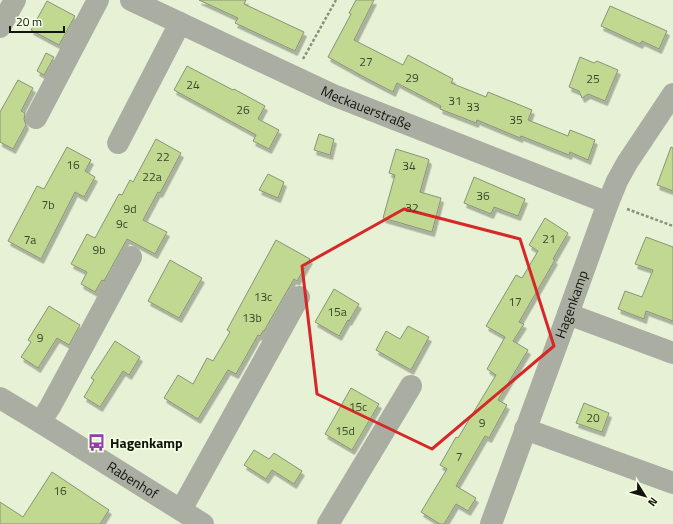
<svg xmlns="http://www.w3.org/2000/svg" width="673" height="524" viewBox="0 0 673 524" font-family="'Titillium Web',sans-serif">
  <defs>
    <filter id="shadow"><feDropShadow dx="2.5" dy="4.5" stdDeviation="0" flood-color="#0004"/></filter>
  </defs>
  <rect width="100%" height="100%" fill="#e7f1d5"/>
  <path fill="#c0d890" stroke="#8a937a" filter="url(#shadow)" d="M199 0H246L244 4 304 32 295 51 235 23 238 18Z
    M356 0H374L354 40 403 65 408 55 453 79 451 83 486 97 488 92 532 110 528 120 568 136 570 130 595 140 588 160 570 152 569 155 521 136 520 138 477 120 476 123 440 109 441 106 397 83 393 92 364 77 328 57 351 14 349 13Z
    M47 1 75 16 59 45 31 30Z
    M610 6 667 31 659 49 642 41 640 44 601 26Z
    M46 53 54 57 44 75 37 71Z
    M580 57 594 63 597 61 618 70 605 101 588 94 582 98 579 91 569 87Z
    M187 66 233 90 234 89 265 106 258 119 279 130 269 149 253 141 256 135 174 90Z
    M18 80 33 88 21 111 25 113 24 119 26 125 13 149 0 142V112Z
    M319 134 334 139 330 155 314 150Z
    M156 139 181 153 160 193 158 192 143 220 167 232 155 254 127 239 104 281 102 280 95 292 81 284 87 272 71 264 87 234 95 238 119 194 122 195 130 180 133 182Z
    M67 147 91 160 85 171 95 177 84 197 75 192 41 259 8 241 37 186 44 189Z
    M671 147 673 148V191L657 185Z
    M396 149 428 159 429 160 420 192 441 198 432 232 383 218 395 175 389 173Z
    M268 174 284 182 278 198 259 190Z
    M474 177 525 199 518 216 494 207 491 214 464 203Z
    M545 218 568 233 553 259 555 260 519 322 524 324 513 341 528 350 498 400 507 405 489 438 485 436 456 486 476 498 468 511 456 504 444 524H440L421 512 447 469 440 465 456 437 458 438 496 375 487 369 505 337 486 326 516 275 522 278 538 251 529 245Z
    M646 237 673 247V321L646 311 644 319 618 309 625 291 642 297 653 270 635 264Z
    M276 240 310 259 297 281 294 279 264 331H263L260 336 258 335 236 374 228 370 198 419 164 398 178 375 193 384 207 358 213 361 230 332 227 330Z
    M170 260 202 278 179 318 148 301Z
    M334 289 359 304 349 321 348 320 339 336 315 322Z
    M49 306 80 325 69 345 57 338 38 368 21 357 31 342 28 340Z
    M408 326 429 337 411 370 376 350 386 331 400 339Z
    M115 341 140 357 129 375 123 371 100 407 84 397 94 380 91 378Z
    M351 388 379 404 352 450 325 434Z
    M584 403 609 413 602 432 576 423Z
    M254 450 269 459 274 453 302 471 294 484 272 470 266 479 244 465Z
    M52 472 109 510 100 524H0V502L23 517Z"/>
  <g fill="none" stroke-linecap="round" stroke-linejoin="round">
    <path stroke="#89907c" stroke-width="2.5" stroke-dasharray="3 2" stroke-linecap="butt" d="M303 59 336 0
      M627 209 673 226"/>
    <g stroke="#aaaea2" stroke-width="22">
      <path id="s1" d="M131 0 333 95 608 203"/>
      <path d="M0 27 15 0"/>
      <path d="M36 118 98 0"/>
      <path d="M118 143 180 23"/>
      <path d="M568 314 673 353"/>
      <path id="s2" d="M0 398 40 422 203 524"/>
      <path d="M40 422 50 407 131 257"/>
      <path d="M525 429 673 483"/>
      <path d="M181 510 299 297"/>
      <path d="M328 524 411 386"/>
      <path id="s3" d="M491 524 568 314 608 203 617 181 627 163 673 94"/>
    </g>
  </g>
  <path fill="none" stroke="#d62828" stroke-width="3" stroke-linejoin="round" d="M404 209 520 239 554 346 432 449 317 394 302 266Z"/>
  <defs>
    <symbol id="bus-bare" viewBox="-9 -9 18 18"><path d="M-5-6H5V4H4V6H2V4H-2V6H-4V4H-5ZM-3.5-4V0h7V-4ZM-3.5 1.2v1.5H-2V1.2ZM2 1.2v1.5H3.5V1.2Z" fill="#913dac" stroke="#f4fee2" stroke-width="2.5" paint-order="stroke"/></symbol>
  </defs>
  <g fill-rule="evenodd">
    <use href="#bus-bare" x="84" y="430" width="25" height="25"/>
  </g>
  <g text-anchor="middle" stroke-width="3.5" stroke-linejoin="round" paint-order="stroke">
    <g font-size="12" fill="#3c452c">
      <text x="366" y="66">27</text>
      <text x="412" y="82">29</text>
      <text x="593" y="83">25</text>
      <text x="193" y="89">24</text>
      <text x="455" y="105">31</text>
      <text x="473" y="111">33</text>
      <text x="243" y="114">26</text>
      <text x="516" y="124">35</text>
      <text x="163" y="161">22</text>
      <text x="73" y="169">16</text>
      <text x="409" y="170">34</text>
      <text x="152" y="181">22a</text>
      <text x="483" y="200">36</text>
      <text x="48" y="209">7b</text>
      <text x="412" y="212">32</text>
      <text x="130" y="213">9d</text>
      <text x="122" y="228">9c</text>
      <text x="549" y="243">21</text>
      <text x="30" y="244">7a</text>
      <text x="99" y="254">9b</text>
      <text x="263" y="301">13c</text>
      <text x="515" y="306">17</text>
      <text x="337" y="316">15a</text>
      <text x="252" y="322">13b</text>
      <text x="40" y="342">9</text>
      <text x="358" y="411">15c</text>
      <text x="593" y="422">20</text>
      <text x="482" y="427">9</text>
      <text x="345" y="435">15d</text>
      <text x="459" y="461">7</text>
      <text x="60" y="495">16</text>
    </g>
    <g font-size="14" fill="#10140a" stroke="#f4fee2">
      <text dy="5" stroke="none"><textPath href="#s1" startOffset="259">Meckauerstraße</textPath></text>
      <text dy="5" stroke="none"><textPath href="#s3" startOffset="234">Hagenkamp</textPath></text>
      <text dy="5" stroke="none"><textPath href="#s2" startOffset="156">Rabenhof</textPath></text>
    </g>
    <g font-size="14" font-weight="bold" fill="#10140a" stroke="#f4fee2" text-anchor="start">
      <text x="110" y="448">Hagenkamp</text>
    </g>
  </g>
  <g transform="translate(645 496) rotate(127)" stroke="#f4fee2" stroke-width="3" paint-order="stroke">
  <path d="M0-3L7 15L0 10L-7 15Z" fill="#10140a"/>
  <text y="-6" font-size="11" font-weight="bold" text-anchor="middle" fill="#10140a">N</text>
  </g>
  <path d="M10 26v6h54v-6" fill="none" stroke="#10140a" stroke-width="2"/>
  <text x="16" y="26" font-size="12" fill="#10140a" stroke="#f4fee2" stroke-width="3" paint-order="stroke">20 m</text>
</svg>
